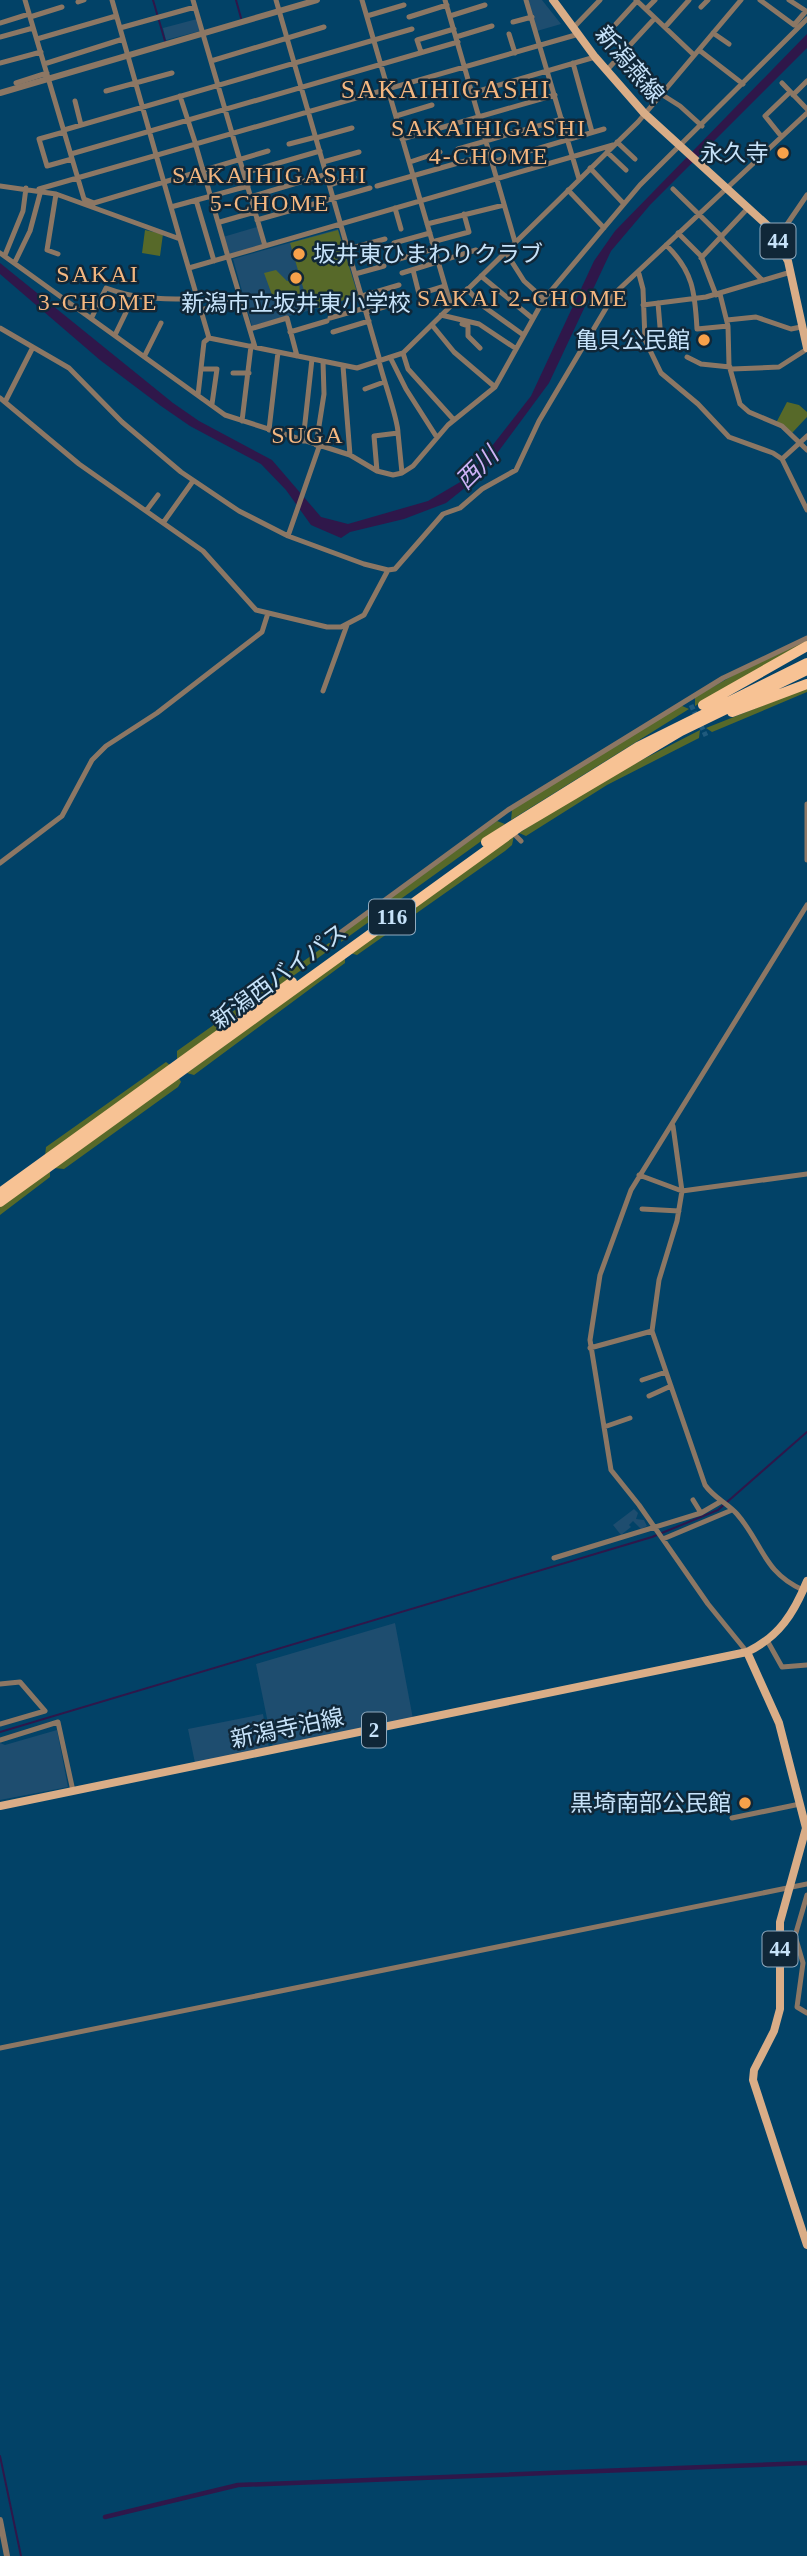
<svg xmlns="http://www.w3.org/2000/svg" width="807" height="2556" viewBox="0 0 807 2556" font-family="'Times New Roman','Noto Sans JP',serif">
  <rect width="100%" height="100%" fill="#024267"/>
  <path fill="#1e4d6f" d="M528 0H542L561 24 537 31Z
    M197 19 200 31 166 40 163 28Z
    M257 227 262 245 228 255 223 237Z
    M338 229 359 297 252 326 233 259Z
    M634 1509 638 1513 636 1519 644 1520 647 1526 641 1529 633 1521 629 1525 631 1527 621 1535 613 1525Z
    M395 1623 413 1719 273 1748 256 1664Z
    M263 1714 269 1748 195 1763 188 1729Z
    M57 1730 68 1787 0 1800V1743L5 1745Z"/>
  <path fill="#576929" d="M145 230 163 234 160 256 142 253Z
    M338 230 358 296 318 308 313 291 305 294 290 243Z
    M276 270 287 281 299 278 300 296 283 300 280 294 272 295 264 273Z
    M787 402 799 405 807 412V417L792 433 776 423Z
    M807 640V642L695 706V697L750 666Z
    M807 688V692L717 730 712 732 706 728Z
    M680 705 689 709 511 820 512 810Z
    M700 730 699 738 607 785 526 836 519 833 599 782Z
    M497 821 505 824 341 942 342 933Z
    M514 836 512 845 505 851 357 955 350 953Z
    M329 943 336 945 177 1060V1051Z
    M345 957V963L194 1075 187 1073Z
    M166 1062 170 1065 45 1156 46 1147Z
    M179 1078 181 1082 178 1087 64 1169 54 1168Z
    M50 1171V1177L0 1215V1207Z"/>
  <path fill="#2f174a" d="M807 34V48L650 205 611 251 549 383 481 475 446 503 404 519 350 532 341 538 311 525 286 490 261 464 190 426 161 406 100 360 0 274V263L173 403 199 421 272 460 321 517 348 524 428 501 467 478 531 396 594 261 615 231Z"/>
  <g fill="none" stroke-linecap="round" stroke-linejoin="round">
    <path stroke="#2f174a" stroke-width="2" d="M153 0 165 41
      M236 0 241 18
      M0 1732 652 1537 718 1510 807 1432
      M0 2456 21 2556"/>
    <path stroke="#2f174a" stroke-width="4.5" d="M105 2517 238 2485 807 2463"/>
    <path stroke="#205a7d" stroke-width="5" stroke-dasharray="5 2.5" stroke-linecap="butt" d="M691 705 706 736"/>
    <path stroke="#8c7764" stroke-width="5" d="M25 0 84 199 94 203 268 151
      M112 0 180 239
      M193 0 265 246
      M276 0 380 361
      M362 0 451 306
      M445 0 515 242
      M526 0 579 179
      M636 0 694 55
      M760 0 794 25 806 11 789 0
      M78 2 84 0
      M701 7 708 0
      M646 9 655 0
      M367 16 404 5
      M450 16 485 5
      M30 17 62 7
      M409 17 447 5
      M513 22 532 17
      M0 23 29 14
      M616 24 637 1
      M574 27 600 0
      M665 27 689 0
      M120 28 195 7
      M713 33 729 44
      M509 34 515 53
      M0 37 33 28
      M456 37 492 26
      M37 39 116 16
      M699 50 743 84
      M421 52 417 40 454 29
      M211 61 324 27
      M0 63 41 52
      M573 63 592 132
      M44 64 123 39
      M606 71 655 18
      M16 83 47 73
      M782 83 807 109
      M106 91 172 73
      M472 93 595 57
      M661 94 680 106 702 126
      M793 95 807 81
      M180 96 196 145
      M75 101 81 125
      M396 116 432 105
      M64 130 412 29
      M64 132 39 139 47 166 72 159
      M781 136 765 116 790 92
      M316 138 352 128
      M402 139 555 95
      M617 142 635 159
      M289 144 316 137
      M196 146 228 257
      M458 149 562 119
      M607 152 626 170
      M71 154 458 42
      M323 162 359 152
      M410 162 440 152
      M492 162 604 129
      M590 168 624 204
      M244 173 320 151
      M330 185 354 177
      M0 186 56 194 180 239 209 338 357 368 403 353 638 122 741 0
      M377 186 490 154
      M39 189 579 34
      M673 189 722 237
      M568 190 604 228
      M56 194 47 250 58 254
      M250 197 327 174
      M196 200 214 261
      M171 207 248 186
      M395 208 401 229
      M257 220 370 188
      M220 222 255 212
      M427 224 504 205
      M678 233 701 256 716 295
      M721 238 762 280
      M777 239 807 195
      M432 242 469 232 464 214
      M394 243 430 233
      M666 245C693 271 695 292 697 329L728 326
      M348 249 385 239
      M505 251 524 281 544 299
      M0 253 225 415 350 455 377 471 393 475 402 473 413 466 448 425 495 387 544 299 640 185 807 19
      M5 255 23 211 26 188
      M228 257 255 347
      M701 258 749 207
      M399 259 434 249
      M15 262 30 231 41 190
      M189 268 613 145
      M413 270 419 294 445 286
      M402 273 476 250
      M355 274 384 266
      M639 274 643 289 645 340 661 373 698 404 729 437 773 453 782 459 807 510
      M481 276 532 318
      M467 289 483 306 522 334
      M720 294 728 326 729 365 740 404 749 412 782 426 807 450
      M362 296 399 285
      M658 303 661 339
      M643 305 706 297 791 272
      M201 310 241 299
      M367 312 404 301
      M441 315 479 324 515 348
      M92 317 106 288C138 300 165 299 198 299
      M330 318 365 308
      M727 320 756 317 791 329 801 327
      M462 324 468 326V336L480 348
      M432 325 454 352 495 387
      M0 328 69 368 122 422 181 472 239 511 288 536 364 564 388 570
      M250 329 287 318 297 356
      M290 332 327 321
      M333 332 369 321
      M115 335 133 298
      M403 353 408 369 454 420
      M145 355 161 323
      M390 357 406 389 436 436
      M687 357 701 364 730 367
      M379 361C383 379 398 419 398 433
      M343 366 350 455
      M201 369H217L212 404
      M732 369 779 367 807 349
      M233 373H249
      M365 389 384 382
      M198 395 204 342 209 338
      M0 398 79 464 203 551 256 610 327 627H341L364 615 388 570 395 569 443 514 460 508 482 489 516 470 539 421 615 293 807 113
      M5 402 32 349
      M242 421 251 346
      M269 430 278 352
      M303 441 312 359
      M316 445 324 394 323 361
      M782 459 807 436
      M377 471 374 436 398 433 402 473
      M146 511 158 495
      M163 523 193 481
      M288 536 319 447
      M323 691 347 625
      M807 804V860
      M516 836 521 841
      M0 863 62 816 92 760 106 746 157 713 262 632 268 613
      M333 938 508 810 723 678 807 638
      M673 1126 682 1191 677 1221 659 1280 652 1331 705 1485C714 1498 727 1503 737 1514 763 1544 763 1572 803 1590
      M639 1175 682 1191 807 1174
      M642 1209 679 1211
      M590 1348 652 1331
      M642 1380 666 1372
      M649 1396 671 1386
      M604 1427 630 1418
      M693 1500 701 1513 720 1502
      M663 1539 732 1510
      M554 1558 701 1513
      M768 1642 782 1667 807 1665
      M747 1652 708 1604 639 1505 611 1470 590 1340 600 1275 631 1190 807 905
      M0 1684 20 1682 45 1711 0 1724
      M0 1740 58 1722 73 1791
      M732 1818 800 1804
      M807 1895 795 1936 803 1963 797 2007 807 2013
      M0 2048 807 1884"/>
    <path stroke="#8c7764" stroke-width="6" d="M0 93 317 0
      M0 2520 7 2556"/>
    <path stroke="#d9ad87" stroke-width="8" d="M553 0 595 57 644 113 768 226 788 261 807 348
      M747 1652 779 1723 806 1828 780 1922V2009L774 2031 754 2070 753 2080 807 2245
      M0 1806 747 1652C779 1637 794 1613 807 1581"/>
    <path stroke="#f7c294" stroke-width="10" d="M703 705 807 646
      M732 712 807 684
      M486 842 638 747 807 663
      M0 1193 292 982
      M0 1202 519 827 681 731 807 670"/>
  </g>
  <g fill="#f8a14a" stroke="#102738" stroke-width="2.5">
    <circle cx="783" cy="153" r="7"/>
    <circle cx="299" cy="254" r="7"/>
    <circle cx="296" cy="278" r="7"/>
    <circle cx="704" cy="340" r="7"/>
    <circle cx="745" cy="1803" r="7"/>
  </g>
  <g text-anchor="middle" stroke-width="5" stroke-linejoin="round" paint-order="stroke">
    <g fill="#102738" stroke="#90abc0" stroke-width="2">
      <rect x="760.5" y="223.5" width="35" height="35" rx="5"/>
      <rect x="369" y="899.5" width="46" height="35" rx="5"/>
      <rect x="362" y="1712.5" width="24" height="35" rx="5"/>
      <rect x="762.5" y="1931.5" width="35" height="35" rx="5"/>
    </g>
    <g font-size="21" font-weight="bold" fill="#c7e3fa">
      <text x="778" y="248">44</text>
      <text x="392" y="924">116</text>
      <text x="374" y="1737">2</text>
      <text x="780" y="1956">44</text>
    </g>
    <g font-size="23" fill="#c7e3fa" stroke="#102738">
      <text transform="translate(630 64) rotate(50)" y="8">新潟燕線</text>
      <text transform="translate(279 976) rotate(-36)" y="8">新潟西バイパス</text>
      <text transform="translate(287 1728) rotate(-12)" y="8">新潟寺泊線</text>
    </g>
    <g font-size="23" fill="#c7e3fa" stroke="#102738" text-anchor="end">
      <text x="769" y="161">永久寺</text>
      <text x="313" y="262" text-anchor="start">坂井東ひまわりクラブ</text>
      <text x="296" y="311" text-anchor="middle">新潟市立坂井東小学校</text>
      <text x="690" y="348">亀貝公民館</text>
      <text x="731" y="1811">黒埼南部公民館</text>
    </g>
    <g font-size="24" letter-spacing="2" fill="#f4b780" stroke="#102738">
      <text x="489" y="136">SAKAIHIGASHI<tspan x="489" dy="28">4-CHOME</tspan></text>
      <text x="270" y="183">SAKAIHIGASHI<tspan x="270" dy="28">5-CHOME</tspan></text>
      <text x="98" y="282">SAKAI<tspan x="98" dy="28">3-CHOME</tspan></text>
      <text x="523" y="306">SAKAI 2-CHOME</text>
      <text x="308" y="443">SUGA</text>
    </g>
    <g font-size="24" font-style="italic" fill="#ceb2f6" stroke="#102738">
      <text transform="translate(477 468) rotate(-45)" y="8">西川</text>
    </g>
    <g font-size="26" letter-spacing="2" fill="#f4b780" stroke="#102738">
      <text x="446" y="98">SAKAIHIGASHI</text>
    </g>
  </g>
</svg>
